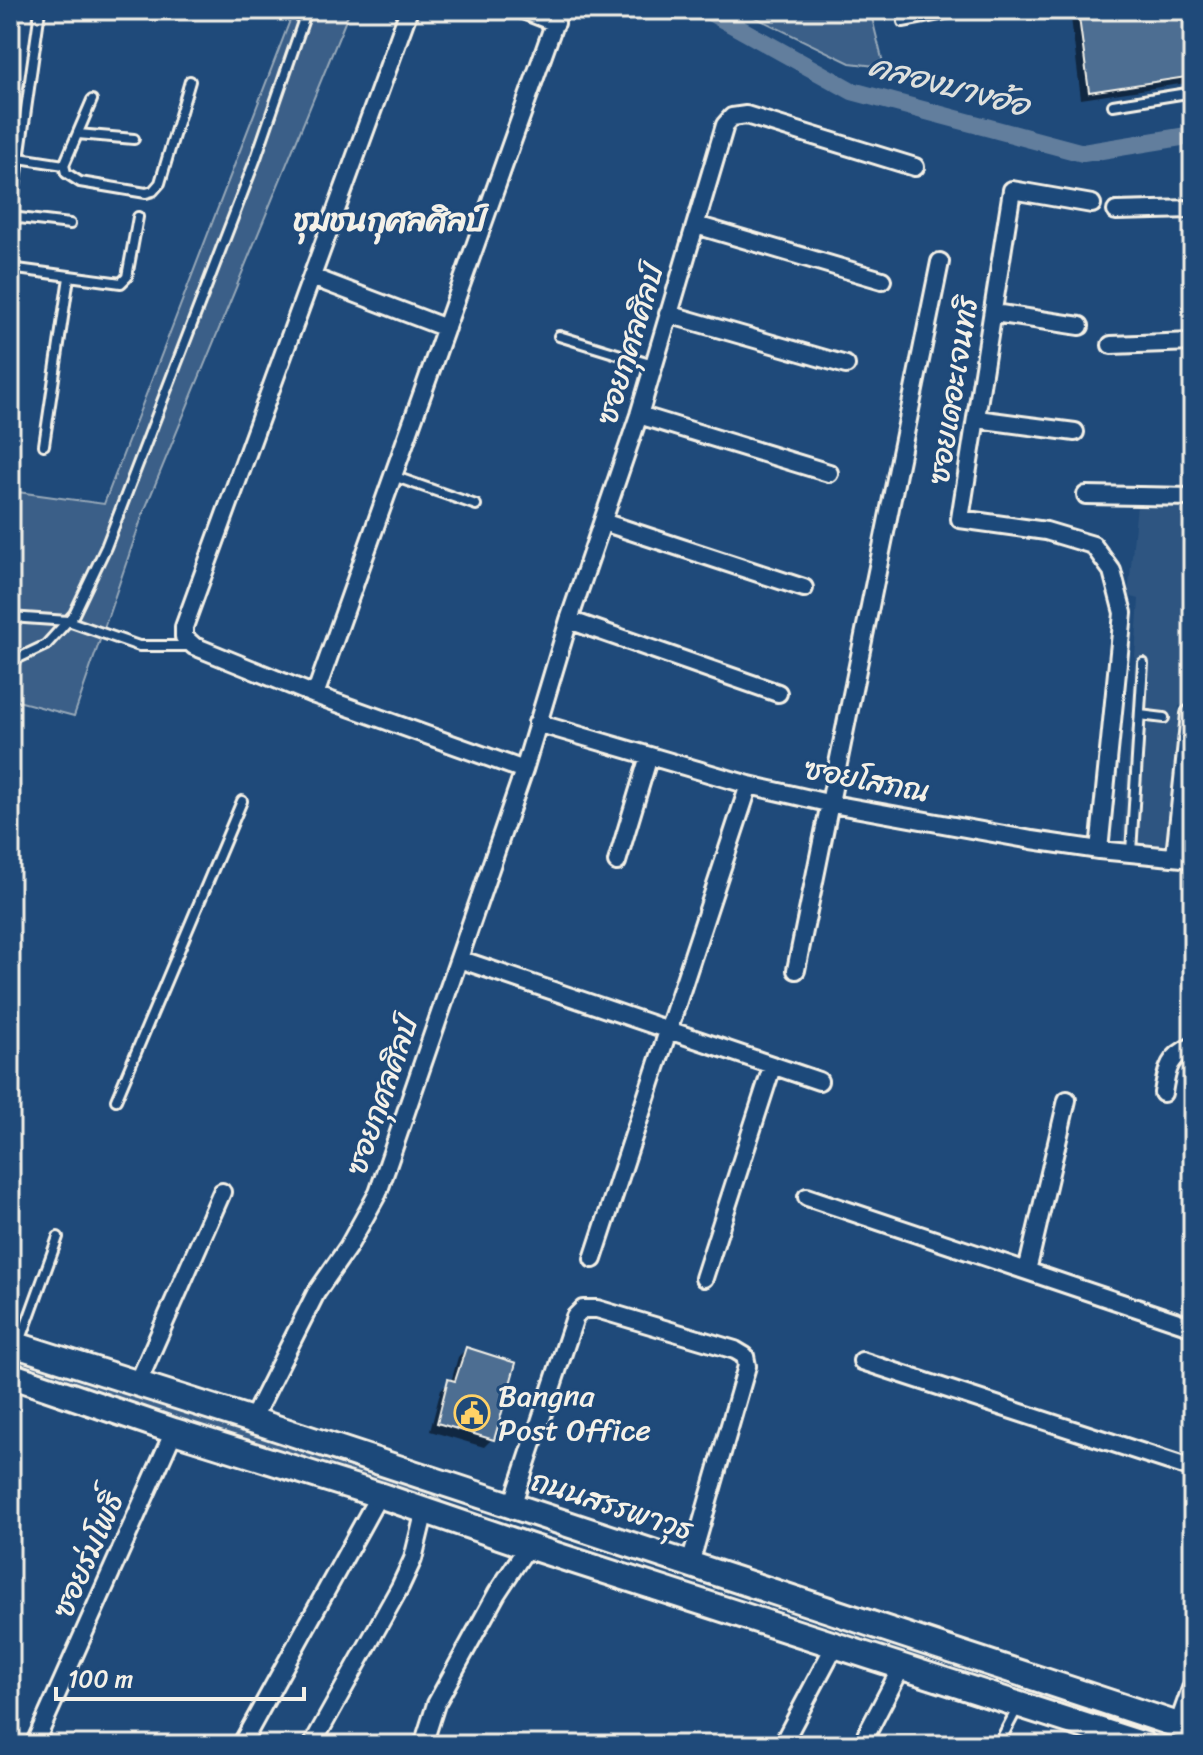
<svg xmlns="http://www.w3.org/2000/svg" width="1203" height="1755" viewBox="0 0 1203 1755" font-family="Sriracha,'Playpen Sans Thai',sans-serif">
  <rect width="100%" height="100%" fill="#1f4a7a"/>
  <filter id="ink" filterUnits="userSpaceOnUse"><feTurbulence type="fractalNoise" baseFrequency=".0125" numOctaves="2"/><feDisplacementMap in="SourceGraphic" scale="16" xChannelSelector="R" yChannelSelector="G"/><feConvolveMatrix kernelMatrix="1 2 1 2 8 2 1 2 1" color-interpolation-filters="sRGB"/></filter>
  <g filter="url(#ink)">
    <path fill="#2d5581" d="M1137 504 1193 505V702L1179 706 1167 846 1122 842 1139 599 1128 596Z"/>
    <path fill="#3a5f88" stroke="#97a8b8" stroke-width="2" d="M294 10H350L143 514 74 716 10 699 12 562H10V491L104 504Z
      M740 10H870L884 67 850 63Z
      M10 1352 428 1491 440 1500 426 1502 10 1365Z"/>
    <path fill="#0007" d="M1070 10H1193V82L1081 99Z
      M466 1349 492 1439 484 1447 430 1431 441 1389 451 1382 458 1357Z"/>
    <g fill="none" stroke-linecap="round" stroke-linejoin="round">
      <path stroke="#627e9d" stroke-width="18" d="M706 10 852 91 1083 153 1193 135"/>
    </g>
    <path fill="#4d6e92" stroke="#f4f1e8" stroke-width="2" d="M1078 10H1193V76L1089 92Z
      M466 1347 516 1363 494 1440 437 1423 448 1379 455 1381Z"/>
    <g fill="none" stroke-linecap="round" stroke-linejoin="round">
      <defs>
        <path id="lane" d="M903 22 966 10
          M1113 105 1193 92
          M78 134 134 139
          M19 158 64 165 66 173 80 182 146 193 153 191 160 183 190 81
          M64 165 92 100
          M11 217 70 224
          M10 223 40 10
          M10 268 121 283 127 277 138 217
          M559 336 653 365
          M44 445 69 277
          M393 476 476 505
          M10 617 68 621 139 646H193
          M10 662 46 645 74 614 106 547 256 158 307 10
          M1140 715 1164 718
          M1131 852 1143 663
          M116 1100 242 801
          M20 1342 58 1237
          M998 1745 1018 1707"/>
        <path id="street" d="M409 10 184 627V637L194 646 315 695 524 770
          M523 10 556 23
          M1092 204 1012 190 960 519 1046 531 1093 545 1112 571 1123 613 1099 850
          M1116 211 1193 209
          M696 225 882 280
          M312 277 446 328
          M994 313 1080 326
          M668 314 846 365
          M1111 345 1193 342
          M639 415 829 473
          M977 419 1075 432
          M1086 495 1193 497
          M603 522 804 588
          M569 620 778 693
          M315 695 559 10
          M537 723 749 785 832 804 1032 840 1099 850 1193 859
          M1175 856 1190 714H1193
          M617 862 649 756
          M459 959 819 1081
          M796 970 940 262
          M1163 1093C1167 1068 1169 1056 1193 1046
          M1067 1100 1027 1271 1193 1327
          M807 1197 1027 1271
          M593 1259 749 785
          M704 1278 772 1067
          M862 1361 1193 1469
          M137 1385 222 1192
          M252 1420 316 1293 348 1247 378 1193 524 770 569 620 639 415 725 125 732 117 746 115 915 167
          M512 1506 575 1317 583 1309H597L735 1350 745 1356 747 1366 690 1564
          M1178 1725 1193 1683
          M34 1745 174 1431
          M241 1745 379 1495
          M312 1745 400 1587 413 1559 425 1510
          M423 1745 436 1704 497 1593 528 1546
          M782 1745 835 1645
          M861 1745 901 1668"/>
        <path id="secondary" d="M10 1343 252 1420 1193 1730
          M10 1375 174 1431 379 1495 528 1546 1144 1745"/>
      </defs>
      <use href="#lane" stroke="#f4f1e8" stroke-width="14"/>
      <use href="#street" stroke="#f4f1e8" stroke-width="22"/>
      <use href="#secondary" stroke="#f4f1e8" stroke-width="30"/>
      <use href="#lane" stroke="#1f4a7a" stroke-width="8"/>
      <use href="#street" stroke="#1f4a7a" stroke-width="16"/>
      <use href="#secondary" stroke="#1f4a7a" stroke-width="24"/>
    </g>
  </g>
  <defs>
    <symbol id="civic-ring" viewBox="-11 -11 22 22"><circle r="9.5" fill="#1f4a7a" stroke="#ffd166" stroke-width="1.5"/><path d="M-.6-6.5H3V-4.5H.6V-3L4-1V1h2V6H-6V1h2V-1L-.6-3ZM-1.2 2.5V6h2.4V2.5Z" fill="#ffd166"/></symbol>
  </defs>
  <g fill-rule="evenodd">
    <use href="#civic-ring" x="452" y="1393" width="40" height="40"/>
  </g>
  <g text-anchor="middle" stroke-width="6" stroke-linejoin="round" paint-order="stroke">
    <g font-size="30" fill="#f4f1e8" stroke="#1f4a7a">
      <text transform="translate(630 344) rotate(-73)" y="10">ซอยกุศลศิลป์</text>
      <text transform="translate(953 390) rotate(-81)" y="10">ซอยเดอะเจนทริ</text>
      <text transform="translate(867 780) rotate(11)" y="10">ซอยโสภณ</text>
      <text transform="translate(382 1095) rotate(-71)" y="10">ซอยกุศลศิลป์</text>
      <text transform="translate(612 1505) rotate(18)" y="10">ถนนสรรพาวุธ</text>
      <text transform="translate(88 1555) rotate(-66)" y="10">ซอยร่มโพธิ์</text>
    </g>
    <g font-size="30" fill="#f4f1e8" stroke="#1f4a7a" text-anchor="start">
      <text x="498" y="1406">Bangna<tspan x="498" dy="34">Post Office</tspan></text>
    </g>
    <g font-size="32" font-style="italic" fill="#dee0dd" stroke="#1f4a7a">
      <text transform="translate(949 85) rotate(15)" y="11">คลองบางอ้อ</text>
    </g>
    <g font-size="32" font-weight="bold" fill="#f4f1e8" stroke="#1f4a7a">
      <text x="390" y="231">ชุมชนกุศลศิลป์</text>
    </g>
  </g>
  <rect width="1203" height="1755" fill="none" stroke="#1f4a7a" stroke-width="40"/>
  <rect x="20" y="20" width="1163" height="1715" fill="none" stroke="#f4f1e8" stroke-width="3" filter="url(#ink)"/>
  <path d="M56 1687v12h248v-12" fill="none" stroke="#f4f1e8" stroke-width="4"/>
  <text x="68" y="1687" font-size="24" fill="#f4f1e8" stroke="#1f4a7a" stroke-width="6" paint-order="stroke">100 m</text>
</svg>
